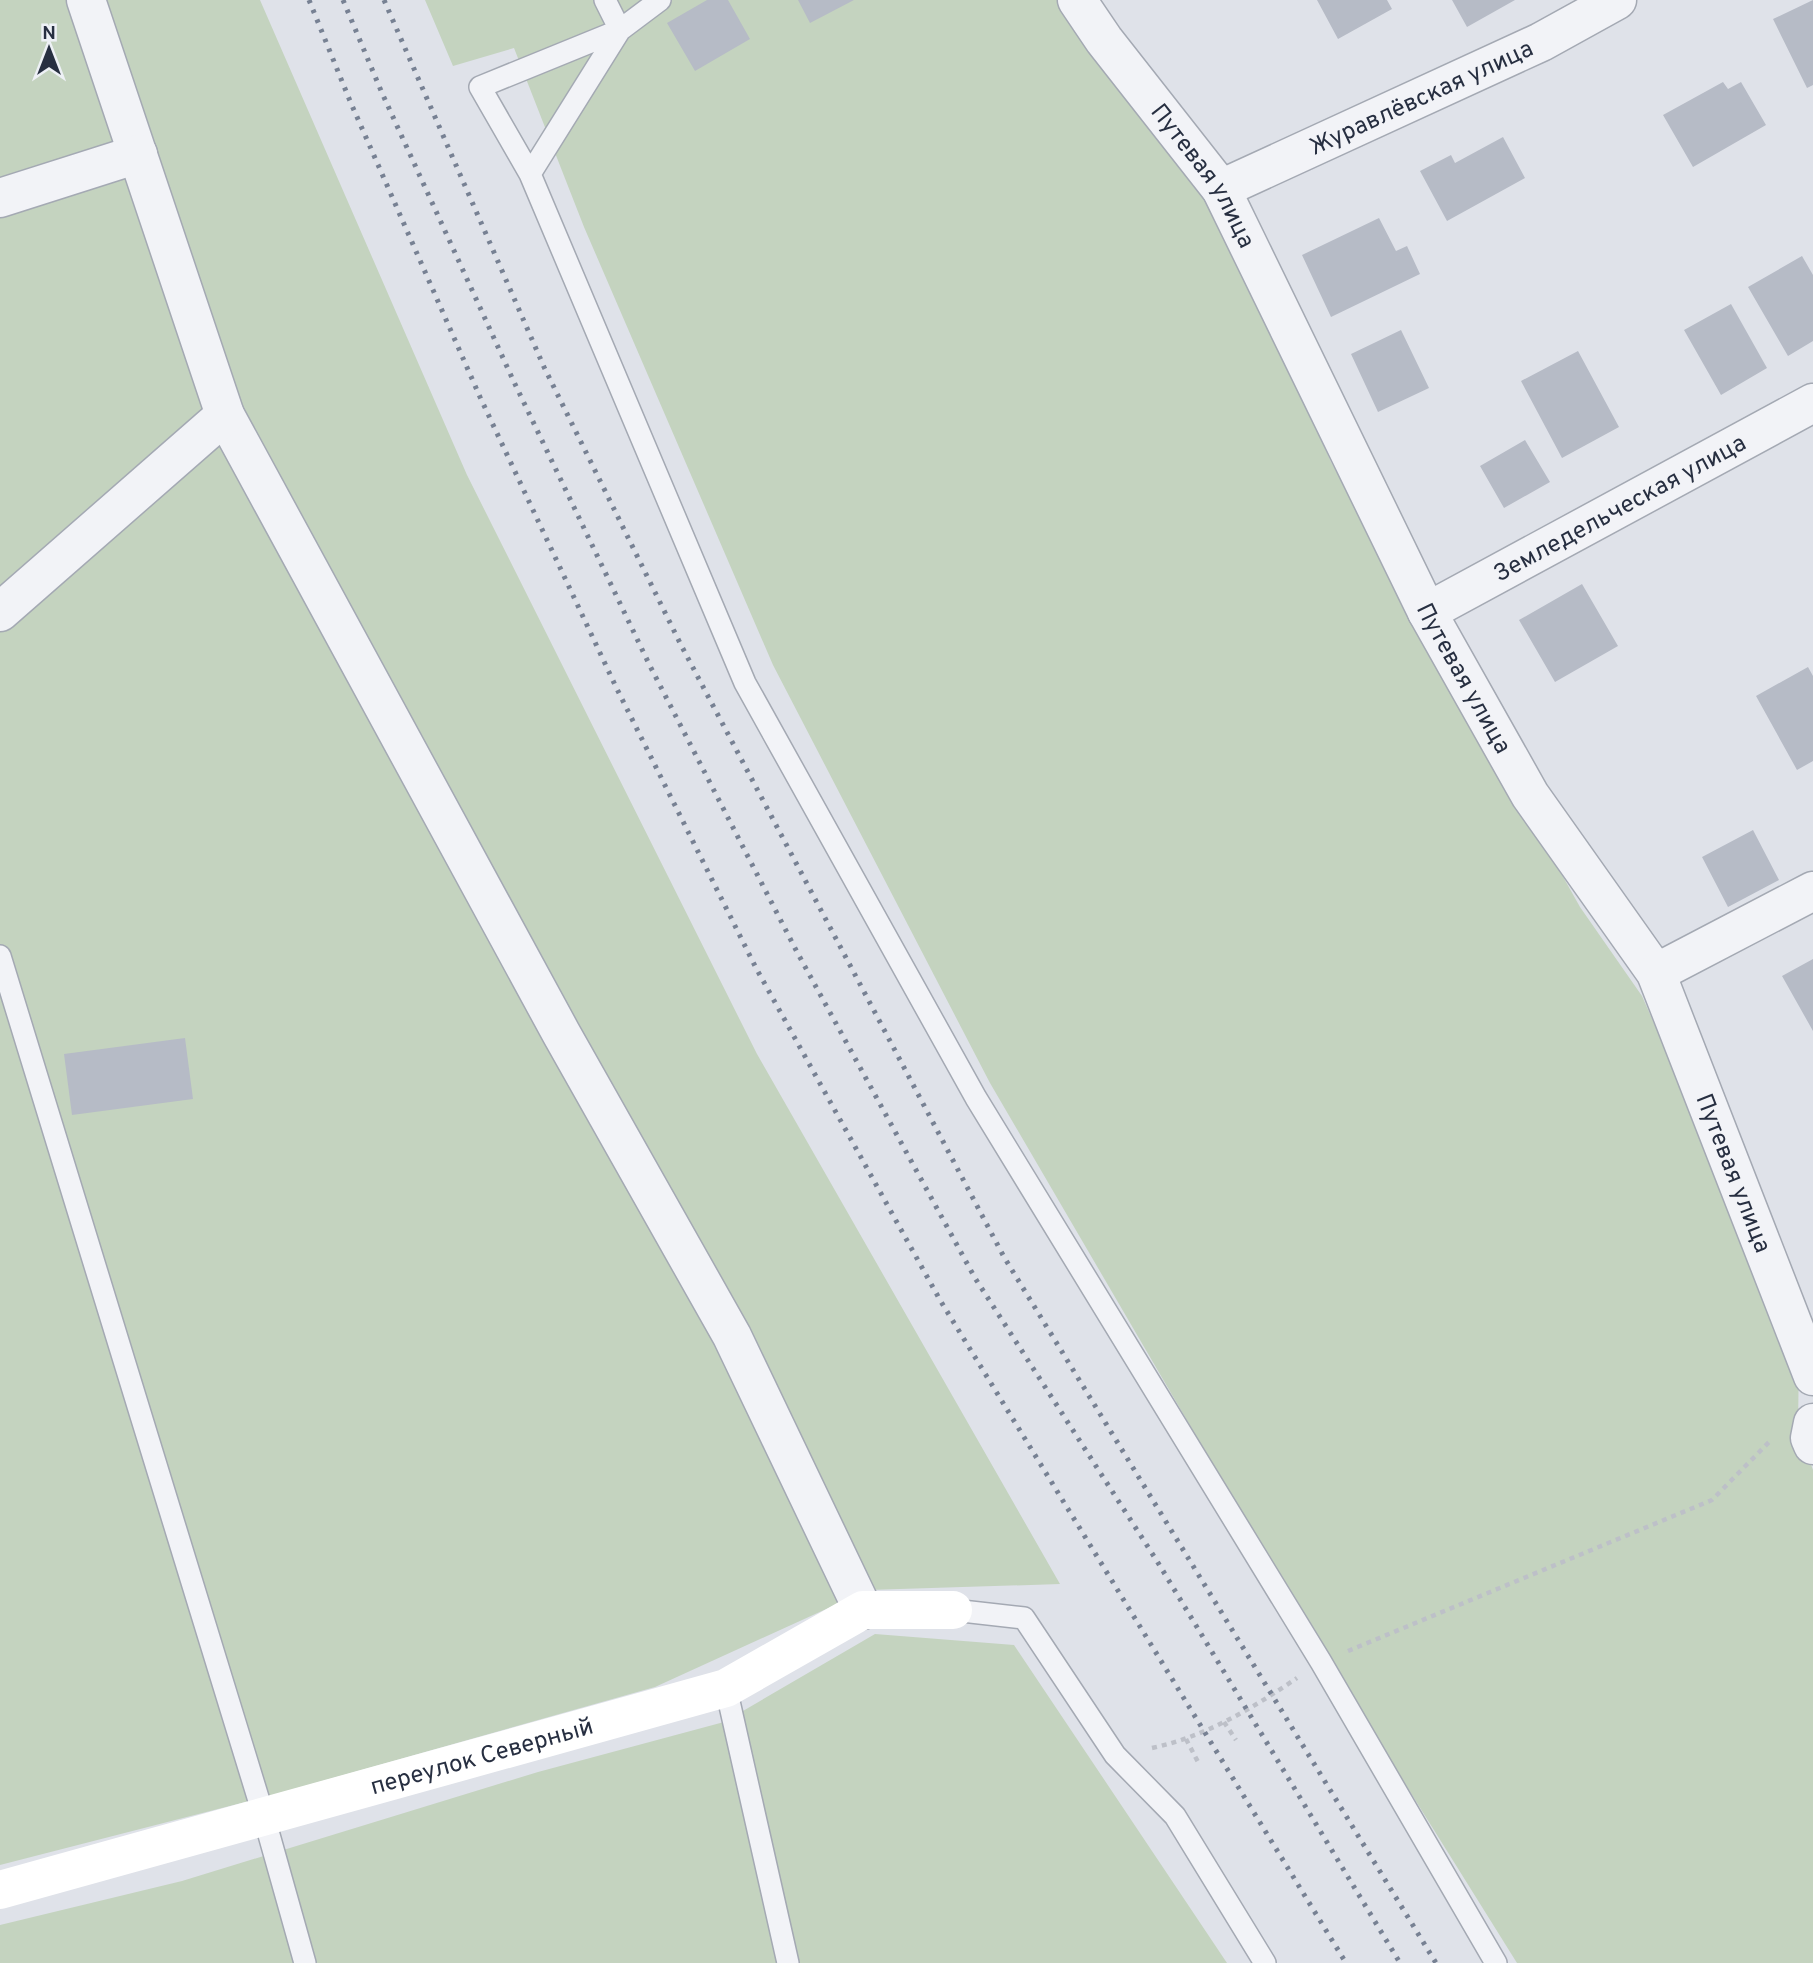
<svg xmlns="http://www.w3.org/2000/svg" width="1813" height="1963" viewBox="0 0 1813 1963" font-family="Overpass,sans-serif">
  <rect width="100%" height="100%" fill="#dfe2e9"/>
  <path fill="#c4d3bf" d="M0 0H260L467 475 757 1054 1060 1584 868 1590 655 1687 273 1795 0 1865Z
    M425 0H1060L1205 174 1331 462 1580 907 1642 996 1799 1352 1798 1429 1813 1470V1963H1517L1314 1638 990 1083 773 665 584 227 514 48 453 66Z
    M875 1634 1014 1645 1227 1963H0V1925L182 1881 538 1772 724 1722Z"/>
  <path fill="#b6bbc6" d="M707 0H728L750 39 695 71 667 23Z
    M798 0H854L810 23Z
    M1317 0H1387L1392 9 1338 39Z
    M1452 0H1515L1467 27Z
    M1813 0V85L1807 88 1773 19Z
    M1723 82 1728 89 1741 82 1766 125 1693 167 1663 115Z
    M1503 137 1525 178 1447 221 1420 171 1451 155 1455 163Z
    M1379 218 1396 251 1407 246 1420 274 1331 317 1302 255Z
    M1802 256 1813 275V341L1788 356 1748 287Z
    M1731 304 1767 368 1721 395 1684 330Z
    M1401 330 1429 388 1378 412 1351 354Z
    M1578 351 1619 427 1562 458 1521 381Z
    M1525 440 1550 482 1504 508 1480 466Z
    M1582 584 1618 646 1555 682 1519 620Z
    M1808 667 1813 676V761L1797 770 1756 696Z
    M1753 830 1779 880 1728 907 1702 857Z
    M1813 959V1031L1782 976Z
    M185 1038 193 1099 72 1115 64 1054Z"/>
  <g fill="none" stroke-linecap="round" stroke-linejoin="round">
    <defs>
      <path id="lane" d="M605 0 620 30 660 0
        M530 174 620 30 480 87 530 174 745 683 976 1098 1321 1662 1496 1963
        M0 956 264 1817 305 1963
        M953 1610 1024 1618 1115 1755 1175 1816 1265 1963
        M726 1688 788 1963"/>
      <g id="street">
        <path d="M86 0 225 415 561 1033 732 1336 863 1610"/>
        <path id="s1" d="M1077 0 1104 40 1221 189 1427 612 1530 795 1656 973 1813 1376"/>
        <path id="s2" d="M1221 189 1541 42 1617 0"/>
        <path d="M0 198 138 154"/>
        <path d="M0 612 225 415"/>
        <path id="s3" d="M1427 612 1813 403"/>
        <path d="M1656 973 1813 891"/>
        <path d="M1813 1423 1810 1438 1813 1445"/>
      </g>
    </defs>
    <use href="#lane" stroke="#a4a9b3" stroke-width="24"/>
    <use href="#street" stroke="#a4a9b3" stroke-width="41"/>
    <path stroke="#bdc0c8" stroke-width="4.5" stroke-dasharray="5 5" stroke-linecap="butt" d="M1348 1651 1712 1500 1771 1440
      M1224 1722 1236 1740
      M1186 1739 1198 1762
      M1152 1748C1207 1736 1251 1709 1297 1678"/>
    <use href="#lane" stroke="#f2f3f7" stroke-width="21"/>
    <use href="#street" stroke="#f2f3f7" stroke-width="38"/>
    <path stroke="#fff" stroke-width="38" id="s4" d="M0 1890 726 1688 863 1610H953"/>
    <path stroke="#778193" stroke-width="5" stroke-dasharray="3.5 7" stroke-linecap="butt" d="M309 0 350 101 480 397 616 687 756 968 940 1300 1346 1963
      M343 0 382 93 514 382 650 666 797 952 975 1278 1157 1561 1400 1963
      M384 0 544 367 681 645 1004 1257 1436 1963"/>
  </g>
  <g text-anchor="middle" stroke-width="5" stroke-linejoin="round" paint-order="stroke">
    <g font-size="24" fill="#272f41" stroke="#eef1f6">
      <text dy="8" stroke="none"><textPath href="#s2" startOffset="220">Журавлёвская улица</textPath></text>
      <text dy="8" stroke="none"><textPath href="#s1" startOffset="217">Путевая улица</textPath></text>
      <text dy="8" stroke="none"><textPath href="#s3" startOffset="219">Земледельческая улица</textPath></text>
      <text dy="8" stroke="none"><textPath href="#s1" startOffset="784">Путевая улица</textPath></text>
      <text dy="8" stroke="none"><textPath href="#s1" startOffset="1351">Путевая улица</textPath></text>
      <text dy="8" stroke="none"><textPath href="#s4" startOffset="500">переулок Северный</textPath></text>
    </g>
  </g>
  <g transform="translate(49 49)" stroke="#eef1f6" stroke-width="5" paint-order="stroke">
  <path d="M0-5L12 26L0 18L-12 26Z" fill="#272f41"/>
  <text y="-10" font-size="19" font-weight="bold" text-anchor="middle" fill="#272f41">N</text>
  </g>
</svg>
